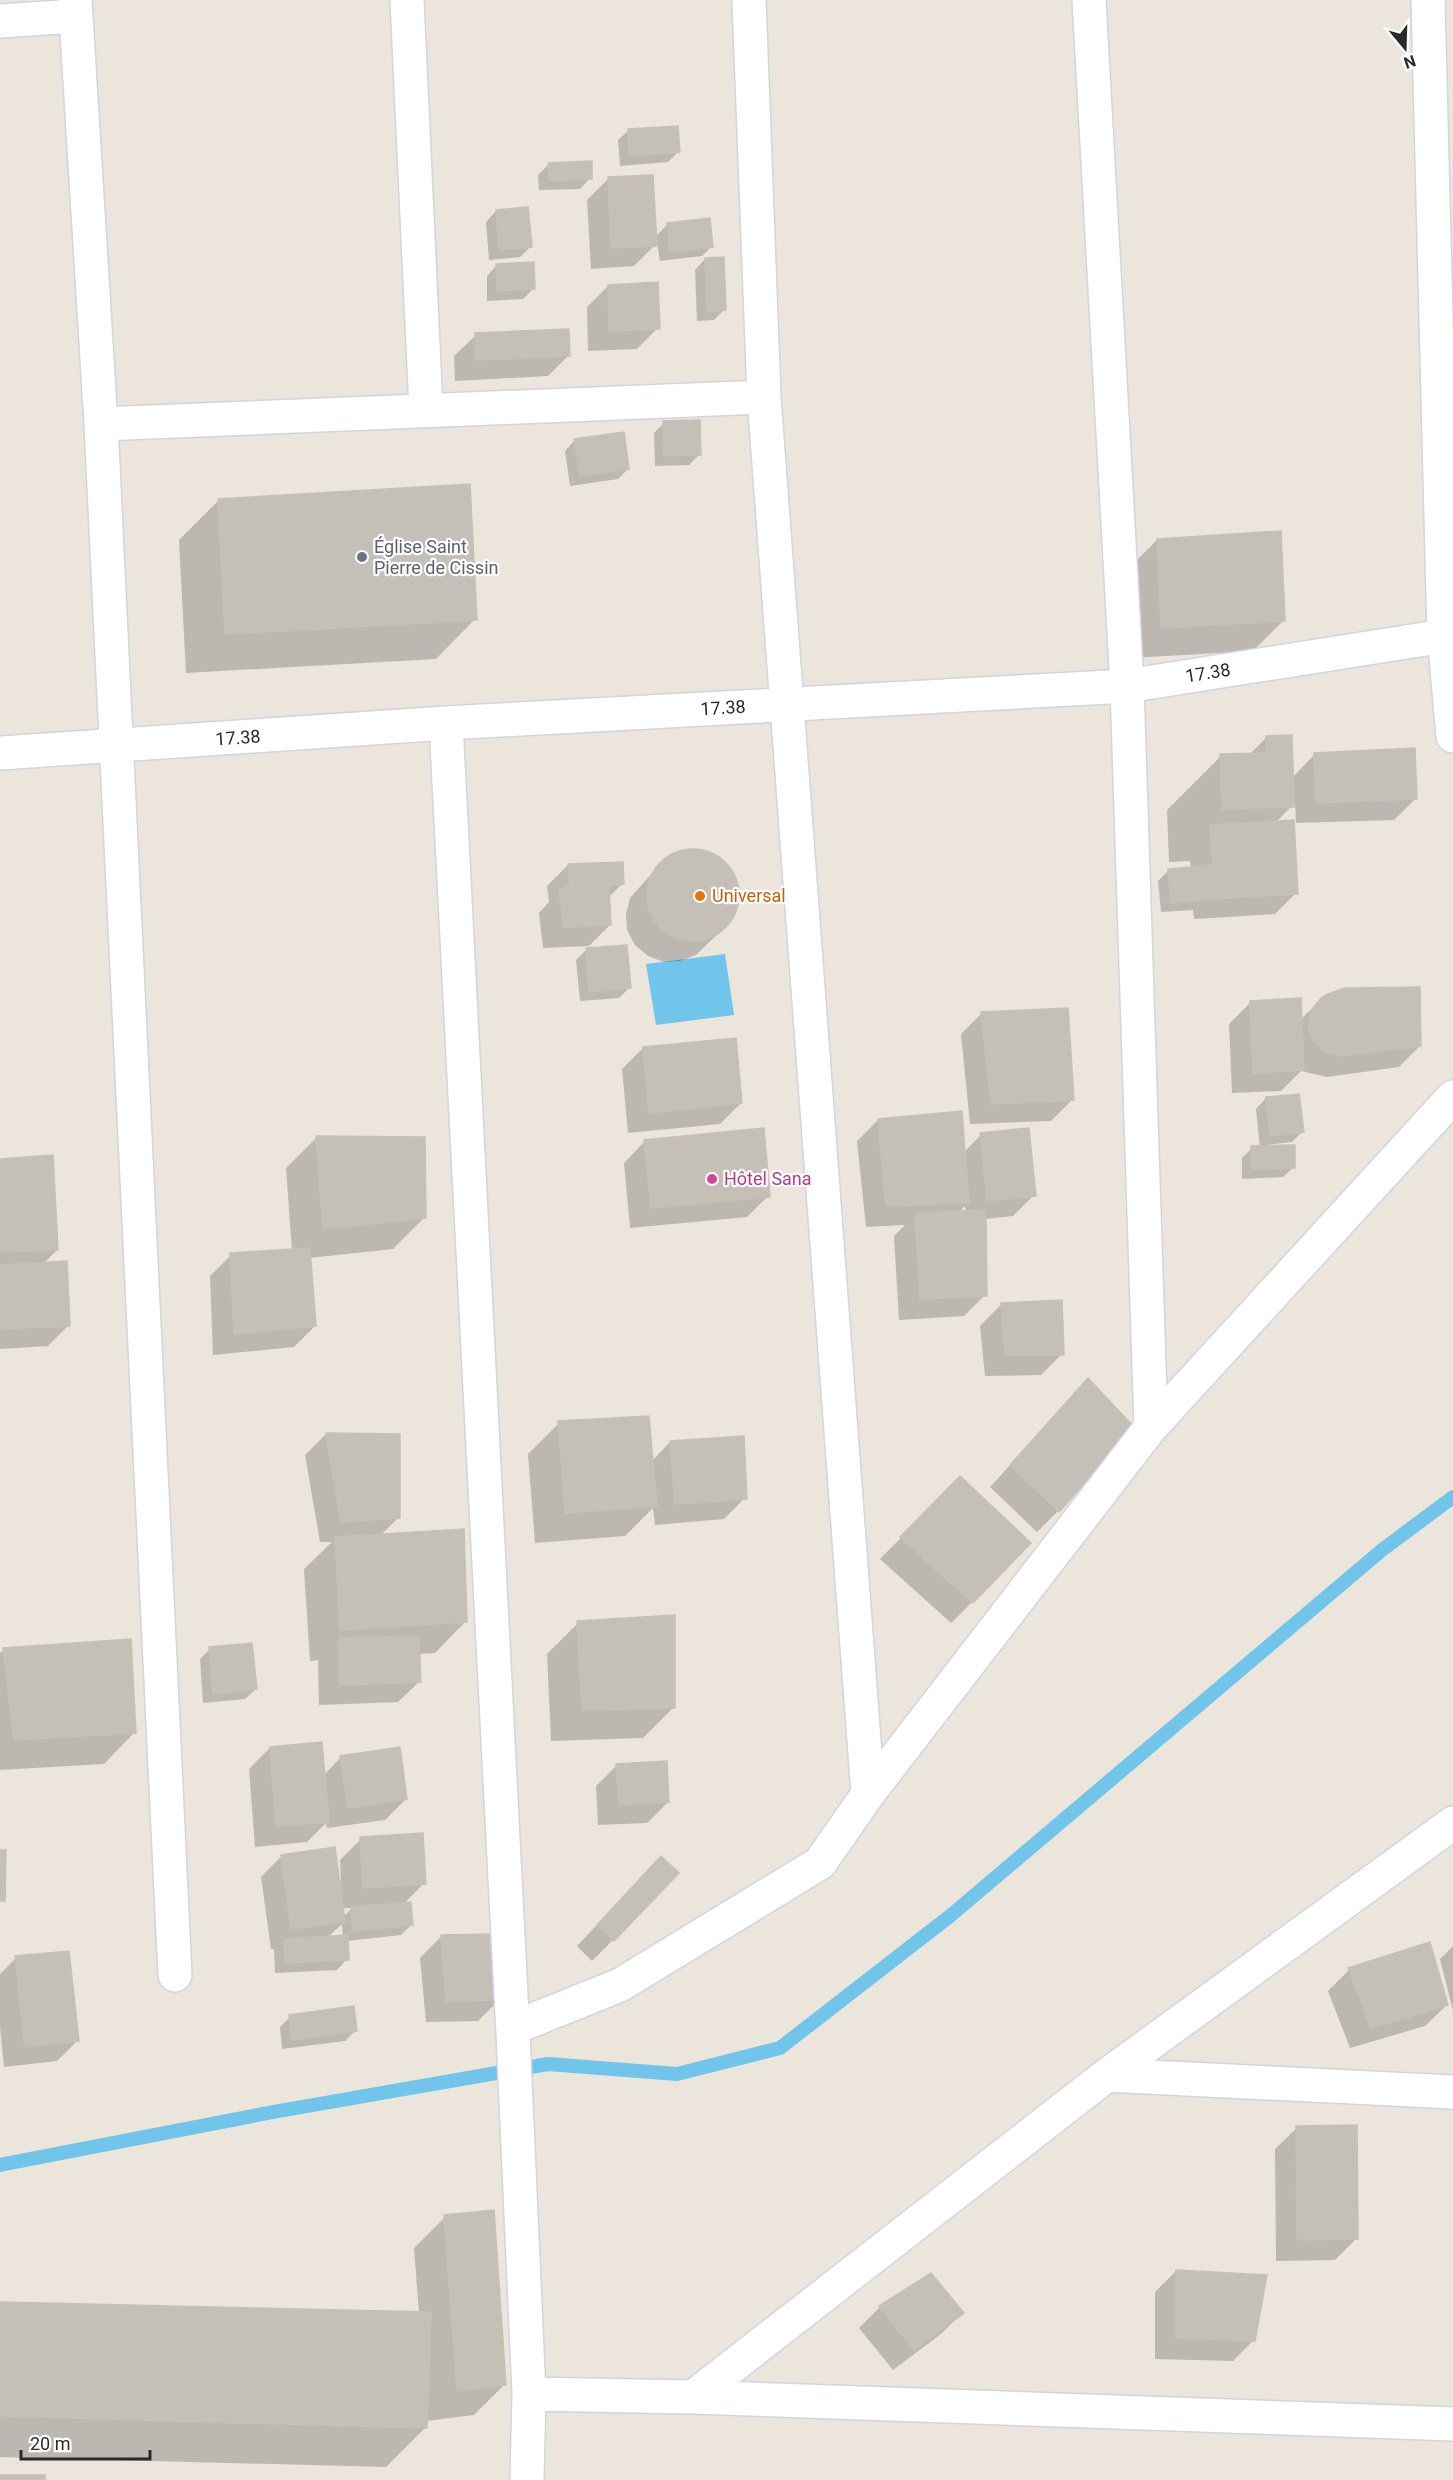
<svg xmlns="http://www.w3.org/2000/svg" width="1453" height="2480" viewBox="0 0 1453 2480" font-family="Roboto,sans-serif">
  <rect width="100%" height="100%" fill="#ebe5dc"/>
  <path fill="#72c5ea" d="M725 954 734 1015 656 1025 646 964Z"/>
  <path fill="#0003" fill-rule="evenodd" d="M629 130 678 152 668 162 620 166 618 140Z
    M549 164 590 178 580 189 539 190 538 175Z
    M608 179 655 245 634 266 591 269 587 200Z
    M496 211 530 247 520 257 489 260 486 222Z
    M667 225 712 246 702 256 660 261 656 236Z
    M705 259 724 310 714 320 697 321 695 270Z
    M497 265 533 289 523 299 487 301V276Z
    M608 286 658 328 637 349 588 351 587 307Z
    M476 335 569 355 548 376 455 381 454 356Z
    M664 423 700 454 689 465 655 466 654 433Z
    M575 440 628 469 618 479 570 486 565 451Z
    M219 500 475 619 436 659 186 673 179 540Z
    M1157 540 1284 620 1253 651 1131 658 1126 571Z
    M1266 738 1292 778 1315 754 1415 799 1394 820 1296 823 1295 803 1276 822 1296 893 1275 914 1194 919 1193 910 1161 912 1158 881 1169 870 1191 868 1190 861 1169 862 1167 810 1221 756 1249 755Z
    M692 850 709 853 723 861 733 874 738 889 737 907 730 922 696 955 680 961 664 962 648 956 635 945 627 930 626 914 630 898 661 863 676 853Z
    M568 865 623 883 608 898 610 925 589 946 543 948 539 913 549 902 547 886Z
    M586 950 630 987 619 998 580 1001 576 960Z
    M1322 999 1420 1046 1399 1067 1327 1077 1301 1071 1281 1091 1232 1093 1229 1024 1250 1003 1300 1020Z
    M982 1013 1072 1100 1051 1121 970 1124 961 1034Z
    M643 1048 741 1103 720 1124 628 1133 622 1069Z
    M1266 1098 1302 1132 1292 1142 1266 1145 1294 1167 1283 1177 1242 1179V1158L1252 1148H1260L1256 1109Z
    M878 1120 964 1152 981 1135 1034 1195 1013 1216 985 1219V1295L964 1316 899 1320 894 1236 905 1225 866 1227 857 1141ZM965 1206 966 1212 958 1213Z
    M317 1137 424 1218 393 1249 309 1258 315 1326 294 1347 213 1355 210 1276 231 1255 292 1251 286 1168Z
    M645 1141 768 1196 747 1217 630 1228 624 1163Z
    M0 1160 57 1250 43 1264 69 1325 48 1346 0 1349Z
    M1001 1305 1062 1354 1041 1375 985 1376 980 1326Z
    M1088 1380 1058 1511 1037 1532 990 1487Z
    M559 1423 652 1461 670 1442 745 1498 724 1519 655 1525 653 1508 625 1536 535 1543 528 1454Z
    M326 1434 398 1518 380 1536 466 1621 435 1653 418 1654 420 1681 398 1702 319 1705 318 1660 310 1661 304 1569 332 1542H320L305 1455Z
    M960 1478 972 1602 951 1623 880 1559Z
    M578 1623 674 1707 643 1738 551 1741 547 1654Z
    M210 1649 256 1689 245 1699 203 1703 200 1659Z
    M4 1650 135 1732 104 1764 0 1770V1653Z
    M270 1748 324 1775 341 1757 406 1799 385 1820 327 1828 326 1823 307 1842 255 1847 249 1769Z
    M617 1765 668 1802 647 1823 598 1825 596 1786Z
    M361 1839 424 1883 404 1904 412 1924 401 1935 347 1941V1959L337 1970 275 1973 274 1949H271L261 1877 282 1856 341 1881 340 1860ZM342 1908H352L343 1917ZM342 1924 343 1937 327 1938Z
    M640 1879 613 1940 592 1961 577 1946Z
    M441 1937 499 2000 478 2021 426 2022 420 1958Z
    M1453 1946V2011L1440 1959Z
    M16 1958 78 2040 57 2061 4 2067 0 2027V1974Z
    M1349 1970 1447 2005 1425 2026 1350 2048 1328 1991Z
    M290 2017 355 2031 345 2041 282 2049 280 2027Z
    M1297 2128 1356 2239 1335 2260 1276 2261 1275 2149Z
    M445 2217 505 2384 474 2415 426 2421V2427L386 2467 0 2457V2303L419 2313 414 2248Z
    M1176 2271 1254 2340 1233 2361 1155 2359V2292Z
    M880 2307 962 2313 941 2334 893 2370 859 2328Z"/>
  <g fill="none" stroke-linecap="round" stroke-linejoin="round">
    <path stroke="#72c5ea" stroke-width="14" d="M0 2165 273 2112 548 2064 677 2074 780 2048 950 1916 1382 1550 1453 1497"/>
  </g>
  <path fill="#c4bfb7" stroke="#c6c1b6" stroke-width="1.5" d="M678 126 680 152 629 156 628 129Z
    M592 161V179L549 181 548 163Z
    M653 175 657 246 611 248 608 177Z
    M528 207 532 247 499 250 496 210Z
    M710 218 713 247 670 252 667 223Z
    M724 257 726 310 707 312 705 258Z
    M534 262 535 289 497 291 496 264Z
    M658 282 660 329 609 331 608 285Z
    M569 329 570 356 476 360 475 333Z
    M700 420 701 455 664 456 663 421Z
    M624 432 629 469 580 476 574 439Z
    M470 484 477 620 225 634 218 499Z
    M1281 531 1285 621 1161 628 1157 539Z
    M1292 735 1294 807 1222 809 1220 754 1266 753V736Z
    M1415 748 1417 799 1316 803 1314 753Z
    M1294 820 1298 894 1215 899 1210 825Z
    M647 895a46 46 0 1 1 92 0a46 46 0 1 1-92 0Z
    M623 862 624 884 609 886 611 925 564 927 559 890 570 884 568 864Z
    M1212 865 1215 899 1171 903 1168 869Z
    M627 945 631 988 589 992 586 948Z
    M1420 987 1421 1046 1341 1056 1324 1051 1312 1038 1309 1030 1310 1012 1321 998 1328 994 1345 988Z
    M1301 998 1304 1070 1253 1073 1250 1001Z
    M1068 1008 1074 1100 991 1104 981 1012Z
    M736 1038 742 1103 649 1113 643 1047Z
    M1299 1094 1304 1132 1270 1136 1266 1097Z
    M962 1111 969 1203 886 1206 878 1119Z
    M764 1128 770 1197 651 1208 644 1140Z
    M1029 1128 1036 1196 987 1201 980 1133Z
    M316 1136 425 1137 426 1218 323 1229Z
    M1295 1145V1168L1252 1169 1251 1146Z
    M53 1155 58 1250 0 1252V1159Z
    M986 1210 987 1296 920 1299 915 1213Z
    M310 1248 316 1326 234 1334 230 1253Z
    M67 1261 70 1326 0 1329V1265Z
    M1062 1300 1064 1355H1005L1001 1303Z
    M1088 1378 1134 1427 1059 1512 1010 1465Z
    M649 1416 657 1506 565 1513 558 1421Z
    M326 1433 400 1434V1518L341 1522Z
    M744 1436 747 1499 675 1504 670 1441Z
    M960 1476 1031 1543 973 1603 900 1537Z
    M464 1529 467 1622 340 1630 335 1537Z
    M675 1615V1708L582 1710 577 1621Z
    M419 1636 421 1682 340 1685 339 1638Z
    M131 1639 136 1733 14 1740 3 1648Z
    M252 1643 257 1689 213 1694 209 1647Z
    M322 1742 329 1822 276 1826 270 1747Z
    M400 1747 407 1799 348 1808 340 1756Z
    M667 1761 669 1802 619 1805 616 1764Z
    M423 1833 426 1884 363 1888 360 1837Z
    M335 1847 345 1922 291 1929 281 1855Z
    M0 1850H6L5 1901H0Z
    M661 1856 679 1873 614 1941 597 1925Z
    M411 1902 413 1925 353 1931 351 1907Z
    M495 1934 500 2000 446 2001 441 1935Z
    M348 1935 349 1960 285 1963 284 1939Z
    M1430 1942 1448 2005 1371 2028 1348 1968Z
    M69 1951 79 2041 25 2047 15 1956Z
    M354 2006 357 2031 292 2040 289 2015Z
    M1357 2125 1358 2239 1297 2240 1296 2126Z
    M494 2210 506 2385 457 2391 444 2215Z
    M1176 2270 1267 2275 1255 2341 1176 2338Z
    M931 2273 964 2313 914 2350 879 2306Z
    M0 2302 431 2312 427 2428 0 2416Z
    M0 2475H45V2480H0Z"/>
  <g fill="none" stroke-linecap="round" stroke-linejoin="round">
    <defs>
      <path id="street" d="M75 0 101 424 175 1975
        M407 0 426 410
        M749 0 764 397 868 1794
        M1089 0 1127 686 1151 1427
        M1428 0 1444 636 1453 736
        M0 21 76 16
        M101 424 764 397
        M446 723 513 2034 529 2394 527 2480
        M0 753 446 723 1127 686 1444 636 1453 630
        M513 2028 620 1985 820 1863 868 1794 1151 1427 1453 1097
        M1107 2075 1453 2092
        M529 2394 693 2397 1453 2424
        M693 2397 1107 2075 1453 1823"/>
    </defs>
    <use href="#street" stroke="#d1d4e2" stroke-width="36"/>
    <use href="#street" stroke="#fff" stroke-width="33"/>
  </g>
  <circle fill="#6b7280" stroke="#fff" stroke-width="2" cx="362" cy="557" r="6"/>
  <circle fill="#e8710a" stroke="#fff" stroke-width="2" cx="700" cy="896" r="6"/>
  <circle fill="#d1479c" stroke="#fff" stroke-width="2" cx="712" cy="1179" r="6"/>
  <g text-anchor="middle" stroke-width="4.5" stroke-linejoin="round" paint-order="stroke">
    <g font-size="18" fill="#5b616d" stroke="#fff" text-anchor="start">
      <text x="374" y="553">Église Saint<tspan x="374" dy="21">Pierre de Cissin</tspan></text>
    </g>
    <g font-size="18" fill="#2a2a2a" stroke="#fff">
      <text transform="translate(1208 673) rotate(-9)" y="6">17.38</text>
      <text transform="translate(723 708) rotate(-3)" y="6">17.38</text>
      <text transform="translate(238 738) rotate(-4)" y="6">17.38</text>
    </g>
    <g font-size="18" fill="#c56008" stroke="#fff" text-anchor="start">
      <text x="712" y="902">Universal</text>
    </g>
    <g font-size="18" fill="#b23c85" stroke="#fff" text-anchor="start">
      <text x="724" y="1185">Hôtel Sana</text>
    </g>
  </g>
  <g transform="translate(1405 48) rotate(161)" stroke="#ffffff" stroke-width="4.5" paint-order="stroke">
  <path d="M0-4.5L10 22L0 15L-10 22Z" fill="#2a2a2a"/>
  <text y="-9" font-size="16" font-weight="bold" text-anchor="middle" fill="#2a2a2a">N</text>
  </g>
  <path d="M21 2450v9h129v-9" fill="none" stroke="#2a2a2a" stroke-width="3"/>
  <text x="30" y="2450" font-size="18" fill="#2a2a2a" stroke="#ffffff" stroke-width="4.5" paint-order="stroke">20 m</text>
</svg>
